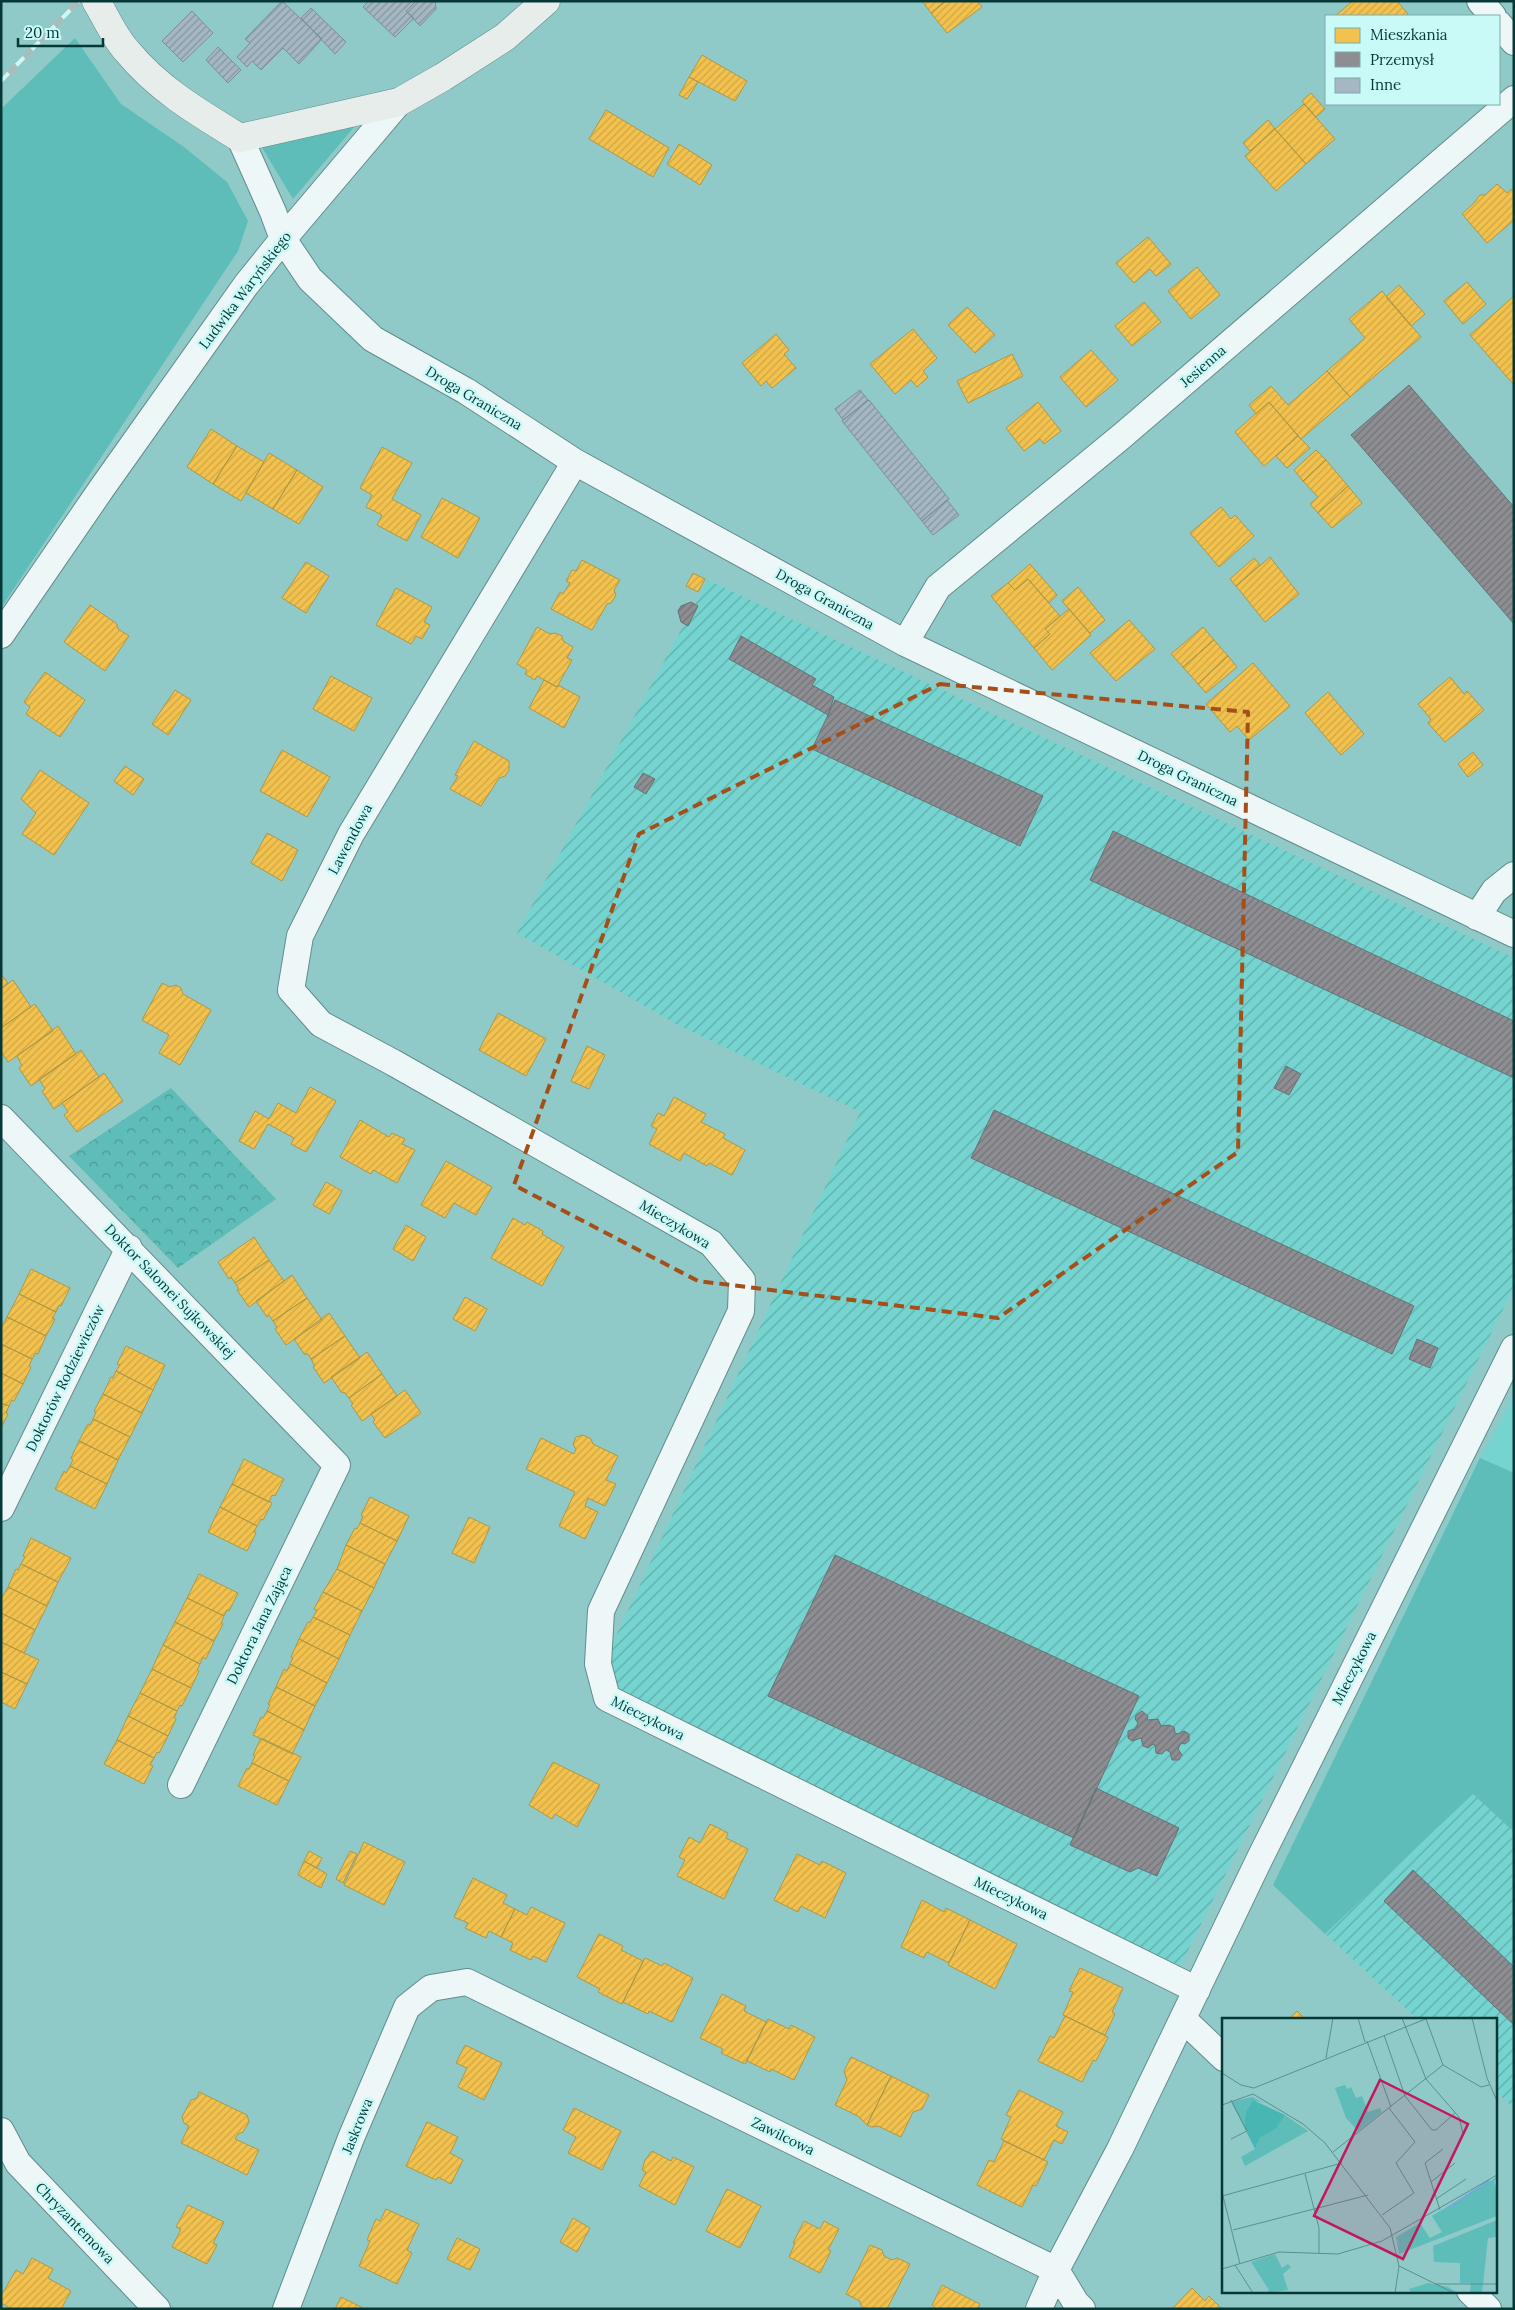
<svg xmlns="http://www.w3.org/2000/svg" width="1515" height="2310" viewBox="0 0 1515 2310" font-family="Lora,serif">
  <defs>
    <pattern id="industrial-furrows" width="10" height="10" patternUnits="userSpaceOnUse" patternTransform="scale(1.25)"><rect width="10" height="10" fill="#76d4d0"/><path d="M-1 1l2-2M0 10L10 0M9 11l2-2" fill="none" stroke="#5fadaa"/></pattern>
    <pattern id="park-crowns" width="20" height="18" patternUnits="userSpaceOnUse" patternTransform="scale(1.25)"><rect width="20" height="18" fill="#5ebcb9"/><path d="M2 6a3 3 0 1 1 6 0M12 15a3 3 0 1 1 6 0" fill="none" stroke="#4c9a97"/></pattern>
    <pattern id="homes-hatch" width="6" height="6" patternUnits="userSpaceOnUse" patternTransform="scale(1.25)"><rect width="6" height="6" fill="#f2c14e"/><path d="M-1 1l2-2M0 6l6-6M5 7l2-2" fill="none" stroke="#cea745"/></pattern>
    <pattern id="industry-hatch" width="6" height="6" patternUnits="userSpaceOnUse" patternTransform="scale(1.25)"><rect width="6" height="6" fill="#8d8d92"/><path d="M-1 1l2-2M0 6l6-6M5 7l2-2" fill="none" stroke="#717478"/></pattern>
    <pattern id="building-hatch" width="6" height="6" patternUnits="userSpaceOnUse" patternTransform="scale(1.25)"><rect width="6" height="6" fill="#a4b7c2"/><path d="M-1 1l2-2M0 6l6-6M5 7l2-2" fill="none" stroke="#84969e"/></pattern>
  </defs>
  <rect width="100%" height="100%" fill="#90cac8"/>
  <path fill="#76d4d0" d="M1514 1397V1473L1480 1458Z"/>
  <path fill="url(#industrial-furrows)" d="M708 580 1514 958V1287L1181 1965 1153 1956 614 1692 611 1647 860 1112 678 1025 517 933Z
    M1480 1458 1514 1473V2108L1496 2092V2019H1417L1273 1885Z"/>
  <path fill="#5ebcb9" d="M75 38 121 104 184 147 227 182 248 221 238 251 1 608V109Z
    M355 126 293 199 261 146Z
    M1480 1458 1514 1473V1832L1473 1794 1325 1934 1273 1885Z"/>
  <path fill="url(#park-crowns)" d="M171 1088 276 1199 178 1268 69 1156Z"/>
  <path fill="url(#homes-hatch)" stroke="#ab9847" d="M922 1H946L931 13Z
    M946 1H977L982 7 947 33 931 13Z
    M1353 1H1397L1408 14 1405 16H1335Z
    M702 55 747 81 735 101 689 77Z
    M689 77 698 82 687 99 679 95Z
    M1311 93 1325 109 1316 117 1302 101Z
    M1304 104 1335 139 1306 164 1275 129Z
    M606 110 669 148 653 177 589 139Z
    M1268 120 1275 129 1250 151 1243 143Z
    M1275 129 1306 164 1276 191 1245 156Z
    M679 144 712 165 700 185 667 164Z
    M1497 184 1507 193 1511 189 1514 192V220L1487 243 1462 214 1474 203 1480 195H1485Z
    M1148 237 1171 264 1156 276 1150 269 1134 283 1116 263Z
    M1197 267 1220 295 1191 319 1168 291Z
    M1467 282 1486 304 1463 324 1444 301Z
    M1399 285 1425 314 1411 326 1386 297Z
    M1382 291 1421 337 1350 397 1327 371 1365 338 1349 319Z
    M1514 296V385L1470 335Z
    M1144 302 1161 322 1132 346 1115 326Z
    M967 307 995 335 975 353 948 325Z
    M913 329 937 358 923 371 928 377 917 387 911 380 895 394 870 364Z
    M776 334 789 350 784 354 796 368 772 388 766 381 761 386 742 363Z
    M1091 350 1118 380 1086 407 1060 377Z
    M1012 354 1023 376 968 403 957 381Z
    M1327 371 1350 397 1301 439 1269 402 1256 414 1249 405 1271 386 1288 405Z
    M1038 402 1061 431 1044 444 1040 439 1024 451 1006 428Z
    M1269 402 1298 436 1264 466 1235 432Z
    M211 429 237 446 213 484 187 467Z
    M1298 436 1310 448 1287 468 1276 456Z
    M237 446 264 462 241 501 213 484Z
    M382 447 412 463 392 499 421 515 407 541 377 525 382 515 366 507 372 495 360 488Z
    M1316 450 1326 460 1303 481 1294 470Z
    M269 453 297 470 273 509 246 493Z
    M1326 460 1348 486 1318 513 1310 504 1318 497 1303 481Z
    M297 470 323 487 299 524 273 509Z
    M1348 486 1362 503 1332 528 1318 513Z
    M442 498 480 518 458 558 421 537Z
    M1221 507 1231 519 1235 515 1254 536 1219 567 1190 533Z
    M1270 557 1299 594 1265 622 1236 586Z
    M1254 558 1260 565 1236 586 1230 579Z
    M582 560 620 580 614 590 616 595 611 603 607 604 592 630 551 609 560 592 563 594 570 583 566 581 572 570 576 571Z
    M306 562 329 576 306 613 282 598Z
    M1030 564 1057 595 1049 603 1028 579 1015 590 1008 583Z
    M693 573 705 579 698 592 686 586Z
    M1028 579 1060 616 1045 629 1050 634 1034 648 991 596 1008 583 1015 590Z
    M1078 587 1105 620 1090 633 1062 601Z
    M396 588 432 607 424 622 430 625 422 639 416 636 411 644 376 625Z
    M90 605 117 624 118 629 129 636 105 671 64 642Z
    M1069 609 1091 635 1052 670 1034 648 1050 634 1045 629Z
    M1129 620 1155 649 1116 681 1090 653Z
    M537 627 550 634 555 633 562 636 563 641 573 647 567 658 572 660 557 687 537 676 535 680 525 674 527 670 517 664Z
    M1203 627 1214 640 1183 667 1171 654Z
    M1214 640 1228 656 1198 684 1183 667Z
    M1228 656 1237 667 1206 693 1198 684Z
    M1253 663 1290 706 1249 740 1237 726 1230 732 1206 704Z
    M45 672 85 700 60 737 26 714 30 707 24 702Z
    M331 676 372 698 354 731 313 709Z
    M1450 677 1464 694 1467 691 1484 710 1445 742 1428 723 1431 719 1418 704Z
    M544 680 557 687 558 685 580 697 564 728 529 708Z
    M175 690 191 700 168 735 152 724Z
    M1328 692 1364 734 1341 755 1305 713Z
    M474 741 509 761V770L505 776 499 778 481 806 450 789 458 776 455 775Z
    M282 750 330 777 307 817 260 791Z
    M1473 752 1483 765 1468 777 1458 764Z
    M125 766 144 779 133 795 114 781Z
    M40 770 89 803 54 855 22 834 36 813 21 799Z
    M267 833 298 850 282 881 251 863Z
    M1 974 8 983 1 989Z
    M13 980 31 1007 1 1028V989Z
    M162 983 170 987 176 985 181 988 183 994 211 1010 180 1065 159 1053 169 1035 142 1020Z
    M35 1004 53 1031 8 1062 1 1052V1028Z
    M498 1013 546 1039 526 1076 479 1050Z
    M58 1026 76 1054 31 1086 19 1068 22 1066 17 1056Z
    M587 1046 605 1055 589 1089 571 1081Z
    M81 1050 99 1077 54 1109 42 1091 45 1089 39 1079Z
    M104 1073 123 1101 77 1132 64 1115 68 1112 62 1103Z
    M310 1087 336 1101 306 1152 291 1144 294 1138 268 1124 254 1149 239 1141 255 1111 269 1119 278 1103 296 1113Z
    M674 1097 706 1114 701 1122 725 1134 723 1138 745 1150 732 1175 709 1163 707 1166 684 1153 680 1161 649 1144 657 1129 651 1126 658 1113 664 1116Z
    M360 1120 389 1137 392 1133 405 1139 402 1144 415 1150 397 1183 373 1170 371 1174 340 1157Z
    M446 1161 492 1187 476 1215 454 1203 445 1218 421 1205Z
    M326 1182 342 1191 329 1214 313 1205Z
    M513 1218 525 1225 527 1222 543 1231 542 1234 564 1247 542 1286 491 1258Z
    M406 1225 426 1237 413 1261 393 1249Z
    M254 1237 269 1260 235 1283 231 1277 229 1279 218 1262Z
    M269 1260 284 1281 249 1307 237 1290 239 1289 235 1283Z
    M31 1269 70 1288 61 1306 59 1305 56 1312 19 1294Z
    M292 1275 307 1298 273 1321 269 1315 267 1317 256 1301Z
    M19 1294 56 1312 52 1318 55 1319 46 1336 7 1317Z
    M465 1297 487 1309 475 1331 453 1319Z
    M307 1298 322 1320 286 1345 275 1329 277 1327 273 1321Z
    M329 1313 345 1336 311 1359 307 1353 305 1355 294 1339Z
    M7 1317 46 1336 38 1354 36 1353 32 1359 1 1344V1329Z
    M345 1336 360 1358 324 1383 313 1367 315 1366 311 1359Z
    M1 1344 32 1359 29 1366 31 1367 23 1384 1 1373Z
    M126 1346 165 1365 153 1390 116 1371 120 1365 117 1364Z
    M367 1352 382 1374 349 1398 344 1392 342 1393 331 1377Z
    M116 1371 153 1390 142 1413 103 1394 111 1377 113 1378Z
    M1 1373 23 1384 14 1401 12 1400 9 1406 1 1403Z
    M382 1374 397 1396 362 1421 351 1405 353 1404 349 1398Z
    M405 1390 421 1413 385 1438 373 1422 375 1420 371 1414Z
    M103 1394 142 1413 130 1437 93 1419 96 1412 94 1411Z
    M1 1403 9 1406 6 1413 8 1414 1 1428Z
    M93 1419 130 1437 118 1460 79 1441 88 1424 90 1425Z
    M583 1435 591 1439 593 1444 618 1456 606 1480 616 1484 605 1506 588 1498 585 1506 598 1512 585 1539 559 1526 575 1492 526 1469 541 1438 574 1454 576 1449 573 1444 576 1437Z
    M79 1441 118 1460 107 1484 70 1466 73 1460 71 1458Z
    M244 1459 284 1479 275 1496 272 1495 269 1502 232 1484Z
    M70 1466 107 1484 95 1509 55 1489 64 1471 66 1473Z
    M232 1484 272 1503 263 1520 261 1519 257 1526 220 1507Z
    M370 1497 409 1516 397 1541 360 1523 363 1516 361 1515Z
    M220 1507 257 1526 254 1532 256 1533 247 1551 208 1532Z
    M469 1517 490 1527 474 1563 452 1553Z
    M360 1523 397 1541 385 1564 346 1545 355 1528 357 1529Z
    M31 1538 71 1558 58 1582 21 1564 25 1557 23 1556Z
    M346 1545 385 1564 374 1588 337 1569Z
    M21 1564 58 1582 47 1606 8 1587 16 1569 18 1570Z
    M337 1569 374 1588 362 1611 323 1592Z
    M199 1574 238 1593 229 1611 227 1610 224 1616 187 1598Z
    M8 1587 47 1606 35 1630 1 1613V1599Z
    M323 1592 362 1611 350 1635 313 1617 317 1610 314 1609Z
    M187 1598 224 1616 221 1623 223 1624 214 1641 175 1622Z
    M1 1613 35 1630 24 1653 1 1642Z
    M313 1617 350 1635 339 1659 299 1639 308 1622 310 1623Z
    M175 1622 214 1641 206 1659 203 1657 200 1664 163 1645Z
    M299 1639 339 1659 327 1683 290 1664 293 1658 291 1657Z
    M1 1642 39 1660 27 1684 1 1672Z
    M163 1645 200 1664 197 1670 199 1671 191 1688 152 1669Z
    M290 1664 327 1683 315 1706 276 1687 284 1669 287 1671Z
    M152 1669 191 1688 182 1706 180 1705 177 1711 140 1693Z
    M1 1672 27 1684 15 1709 1 1702Z
    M276 1687 315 1706 304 1730 267 1711 270 1705 268 1704Z
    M140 1693 177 1711 174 1718 176 1719 168 1736 128 1716Z
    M267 1711 304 1730 292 1754 253 1735 261 1717 263 1718Z
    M128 1716 168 1736 159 1753 157 1752 154 1758 117 1740Z
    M261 1738 301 1757 289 1781 252 1763 255 1756 253 1755Z
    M117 1740 154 1758 150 1765 153 1766 144 1784 104 1764Z
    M553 1762 600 1785 577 1827 555 1814 552 1819 529 1805Z
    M252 1763 289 1781 277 1805 238 1786 247 1768 249 1769Z
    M710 1824 728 1833 726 1838 748 1849 724 1899 677 1876 685 1860 679 1857 689 1837 700 1843Z
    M364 1842 405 1862 384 1905 344 1885Z
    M309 1851 322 1858 317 1868 304 1861Z
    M350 1851 357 1854 343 1883 336 1879Z
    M797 1854 820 1865 822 1861 846 1873 825 1918 801 1906 798 1912 774 1900Z
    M304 1861 327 1874 321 1888 298 1875Z
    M473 1878 507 1895 503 1903 515 1909 501 1937 489 1931 486 1938 465 1928 468 1923 454 1917Z
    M922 1900 944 1912 946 1908 970 1920 949 1963 927 1952 924 1958 901 1947Z
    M531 1907 565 1923 546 1962 533 1956 531 1960 510 1950 513 1943 501 1937 515 1909 527 1915Z
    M970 1920 1017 1944 995 1989 948 1965Z
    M599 1934 623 1946 621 1950 643 1961 622 2004 598 1992 600 1989 577 1977Z
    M645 1958 662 1966 664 1963 693 1978 672 2022 649 2011 648 2014 623 2002Z
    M1080 1968 1123 1988 1112 2012 1115 2014 1105 2035 1063 2015 1073 1992 1069 1991Z
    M722 1994 746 2006 744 2011 766 2022 745 2064 721 2053 723 2049 700 2038Z
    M1297 2011 1305 2019H1289Z
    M1065 2016 1108 2037 1096 2061 1093 2060 1082 2082 1038 2061 1050 2036 1054 2038Z
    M768 2019 789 2029 791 2025 815 2037 794 2080 771 2069 770 2072 747 2061Z
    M465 2045 502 2063 484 2100 458 2087 467 2068 456 2063Z
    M851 2057 891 2076 867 2125 858 2116 835 2105 847 2080 844 2071Z
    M891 2076 929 2095 922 2109 913 2112 901 2137 878 2126 872 2127 867 2125Z
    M1019 2090 1063 2112 1056 2126 1068 2132 1062 2144 1054 2140 1044 2160 1001 2139 1011 2117 1006 2115Z
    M199 2092 247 2115 249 2122 243 2132 238 2134 235 2139 259 2150 247 2175 181 2143 189 2126 184 2123 182 2117 191 2100 197 2098Z
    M574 2108 621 2131 602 2170 568 2153 576 2137 563 2130Z
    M427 2122 458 2137 450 2153 463 2160 451 2184 438 2177 436 2180 406 2166Z
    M1004 2141 1048 2162 1036 2186 1033 2185 1022 2207 977 2185 989 2160 994 2162Z
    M652 2151 671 2161 673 2157 694 2167 675 2205 639 2186 646 2172 642 2170 645 2160Z
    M727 2189 761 2206 740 2248 706 2231Z
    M188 2205 224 2222 213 2243 217 2245 207 2264 172 2247 181 2229 176 2227Z
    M386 2209 419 2224 407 2250 412 2253 397 2284 359 2266 370 2241 367 2240 376 2219 380 2221Z
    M573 2218 590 2228 577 2252 560 2242Z
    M804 2221 820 2229 824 2221 839 2229 828 2250 831 2251 820 2273 789 2257 795 2243H793Z
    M457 2238 480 2249 470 2270 447 2259Z
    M870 2245 882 2250 884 2256 892 2260 897 2258 910 2264 887 2309H867L861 2306 860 2301 846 2294Z
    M32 2258 53 2269 48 2278 71 2291 61 2309H12L1 2303V2296L16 2270 23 2274Z
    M942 2285 980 2304 978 2309H936L932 2305Z
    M1192 2288 1205 2301 1209 2296 1222 2309H1172Z
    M341 2297 365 2309H335Z"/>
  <path fill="url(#industry-hatch)" stroke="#647476" d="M1409 385 1514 507V624L1351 435Z
    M691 602 698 606 688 626 681 622 678 611 681 606Z
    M741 636 816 679 812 685 834 697 828 715 729 659Z
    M835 700 1043 796 1020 846 812 749Z
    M643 773 655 779 646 794 634 787Z
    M1113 831 1514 1021V1078L1090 880Z
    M1286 1066 1301 1074 1289 1095 1274 1088Z
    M994 1110 1414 1306 1392 1354 971 1158Z
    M1417 1339 1438 1348 1430 1368 1409 1359Z
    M835 1555 1139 1696 1074 1838 768 1696Z
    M1142 1711 1148 1716 1147 1720 1158 1719 1161 1726 1169 1725 1174 1727 1175 1733 1178 1734 1184 1731 1189 1734V1741L1185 1744 1181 1743 1178 1749 1182 1755 1179 1760H1172L1170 1752 1166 1750 1162 1754 1156 1753 1155 1745 1153 1744 1148 1748 1143 1746 1141 1738 1132 1741 1128 1738V1731L1135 1729 1138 1723 1135 1719 1136 1715Z
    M1096 1788 1179 1828 1157 1876 1138 1868 1130 1872 1070 1845Z
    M1413 1870 1514 1967V2025L1384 1901Z"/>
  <path fill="url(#building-hatch)" stroke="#7c8f9a" d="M282 1 322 39 299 64 283 48 261 70 252 61 247 67 237 57 250 43 245 39Z
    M369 1H416L406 11 414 18 395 37 363 7Z
    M416 1H435L436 9 420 26 406 11Z
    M311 8 346 42 335 54 301 18Z
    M192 11 213 33 183 62 162 41Z
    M218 47 241 70 228 83 206 60Z
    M860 390 868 400 843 420 835 409Z
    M869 400 949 499 922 521 842 421Z
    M947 500 959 515 933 535 922 521Z"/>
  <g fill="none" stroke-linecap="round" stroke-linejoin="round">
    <defs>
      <path id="street" d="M1480 1 1493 16
        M1499 24 1514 42
        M240 138 273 212 283 239 310 279 373 339 466 391 575 462 905 643 1514 934
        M575 462 351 834 300 936 291 990 321 1024 394 1063 711 1243 742 1280 741 1311 601 1611 598 1664 607 1698 1197 1990
        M1 635 102 488 246 285 283 239 399 102
        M905 643 938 587 1122 436 1514 99
        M1477 917 1494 891 1514 875
        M1 1118 337 1465 181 1785
        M1 1508 129 1248
        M1184 2020 1224 2058
        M1 2131 18 2163 157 2309
        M1470 2291 1488 2309
        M286 2309 351 2138 407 2007 431 1988 467 1982 1056 2270 1076 2303 1082 2309
        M1039 2309 1056 2270 1120 2149 1259 1860 1514 1348"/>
      <path id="secondary" d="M96 1C106 17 114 37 127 51 158 89 199 113 240 138L399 102 443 77 505 37 546 1"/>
    </defs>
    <use href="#street" stroke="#618c8b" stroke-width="28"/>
    <use href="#secondary" stroke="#618c8b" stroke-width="29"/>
    <use href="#street" stroke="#eef7f7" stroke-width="26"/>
    <use href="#secondary" stroke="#e7edea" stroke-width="28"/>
    <defs>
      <path id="rail" d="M1 81 79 1"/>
    </defs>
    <use href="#rail" stroke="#aabcba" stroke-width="5.5"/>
    <use href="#rail" stroke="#c9faf7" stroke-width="4" stroke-dasharray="11" stroke-linecap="butt"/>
  </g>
  <path fill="none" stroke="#a44f19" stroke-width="4" stroke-dasharray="10 6" stroke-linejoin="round" d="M940 684 1248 712 1238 1152 998 1318 698 1281 514 1185 639 834Z"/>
  <g text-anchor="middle" stroke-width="5" stroke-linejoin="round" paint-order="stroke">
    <g font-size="14" fill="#053836" stroke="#c9faf7">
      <text transform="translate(245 290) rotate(-53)" y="5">Ludwika Waryńskiego</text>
      <text transform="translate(1203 366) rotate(-41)" y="5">Jesienna</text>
      <text transform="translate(474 398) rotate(31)" y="5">Droga Graniczna</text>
      <text transform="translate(825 599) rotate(29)" y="5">Droga Graniczna</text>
      <text transform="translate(1188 778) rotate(26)" y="5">Droga Graniczna</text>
      <text transform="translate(350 839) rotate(-62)" y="5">Lawendowa</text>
      <text transform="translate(675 1224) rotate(31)" y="5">Mieczykowa</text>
      <text transform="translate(170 1291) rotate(46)" y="5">Doktor Salomei Sujkowskiej</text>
      <text transform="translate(65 1378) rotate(-64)" y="5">Doktorów Rodziewiczów</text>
      <text transform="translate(259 1625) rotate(-64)" y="5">Doktora Jana Zająca</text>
      <text transform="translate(1354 1668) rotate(-63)" y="5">Mieczykowa</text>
      <text transform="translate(648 1718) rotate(27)" y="5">Mieczykowa</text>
      <text transform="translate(1011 1898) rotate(26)" y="5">Mieczykowa</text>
      <text transform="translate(357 2126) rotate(-68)" y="5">Jaskrowa</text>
      <text transform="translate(783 2136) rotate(26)" y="5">Zawilcowa</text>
      <text transform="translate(75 2223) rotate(46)" y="5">Chryzantemowa</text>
    </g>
  </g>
  <g transform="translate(1222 2018)">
    <rect width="275" height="275" fill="#90cac8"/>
    <path d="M123 67 125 71 129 69 134 80 140 78 146 94 158 90 160 94 136 113 124 100 113 70ZM30 79 42 85 31 82 24 93 22 109 9 84ZM63 97 86 113 23 148 19 139 33 131 38 120 55 110ZM275 159 272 164 275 170V198L177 236 174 219 198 205 208 220 220 214 210 198ZM275 202V219L266 220 260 275H248L249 265H238V245L212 244 211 228ZM53 236 60 250 66 246 69 249 61 256 66 272 45 275 47 272 29 244ZM206 265 226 269 236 275H189L187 271Z" fill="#5ebcb9"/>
    <path d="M31 82 63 97 55 110 38 120 33 131 22 109 24 93Z" fill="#48b7b4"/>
    <path fill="none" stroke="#70acd7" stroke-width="2.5" d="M226 190 267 163"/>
    <path fill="none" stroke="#58908e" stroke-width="1" d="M136 0 143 24M180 0 204 61 237 99 241 116M250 0 265 60 275 83M204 1 221 47M162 17 183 78 210 112H214L233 95M145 23 169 89M104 40 111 0M221 47 259 69 267 67M0 55 19 67 32 70 206 0M0 87 31 76 81 106 103 125 168 210 177 248 173 275M9 121 25 113 9 82M111 134 221 47M83 156 97 210V235M209 164 233 145M0 174 18 246M0 178 120 145M214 181 244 161M218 192 203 145 221 131M160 197 192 175 174 145 193 124 167 90M11 212 146 177M13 247 31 275M177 248 232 275M0 251 57 234 116 236 160 223 275 157M213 266H275"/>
    <path fill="#c2185b" fill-opacity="0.15" stroke="#c2185b" stroke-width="2.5" d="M158 62 246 106 181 241 92 198Z"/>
    <rect width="275" height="275" fill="none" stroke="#053836" stroke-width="2.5"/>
  </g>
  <rect width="1515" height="2310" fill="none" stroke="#053836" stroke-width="5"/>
  <rect x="1325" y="15" width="175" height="90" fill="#c9faf7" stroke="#7bacaa"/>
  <rect x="1335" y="28" width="25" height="15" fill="#f2c14e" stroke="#7bacaa"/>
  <text x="1370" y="40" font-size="15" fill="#053836">Mieszkania</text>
  <rect x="1335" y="52" width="25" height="15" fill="#8d8d92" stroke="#7bacaa"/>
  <text x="1370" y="65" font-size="15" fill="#053836">Przemysł</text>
  <rect x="1335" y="78" width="25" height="15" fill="#a4b7c2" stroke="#7bacaa"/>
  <text x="1370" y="90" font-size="15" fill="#053836">Inne</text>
  <path d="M18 38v8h85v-8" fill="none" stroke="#053836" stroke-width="2.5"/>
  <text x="25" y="38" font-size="15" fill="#053836" stroke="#c9faf7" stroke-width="4" paint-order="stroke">20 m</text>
</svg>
